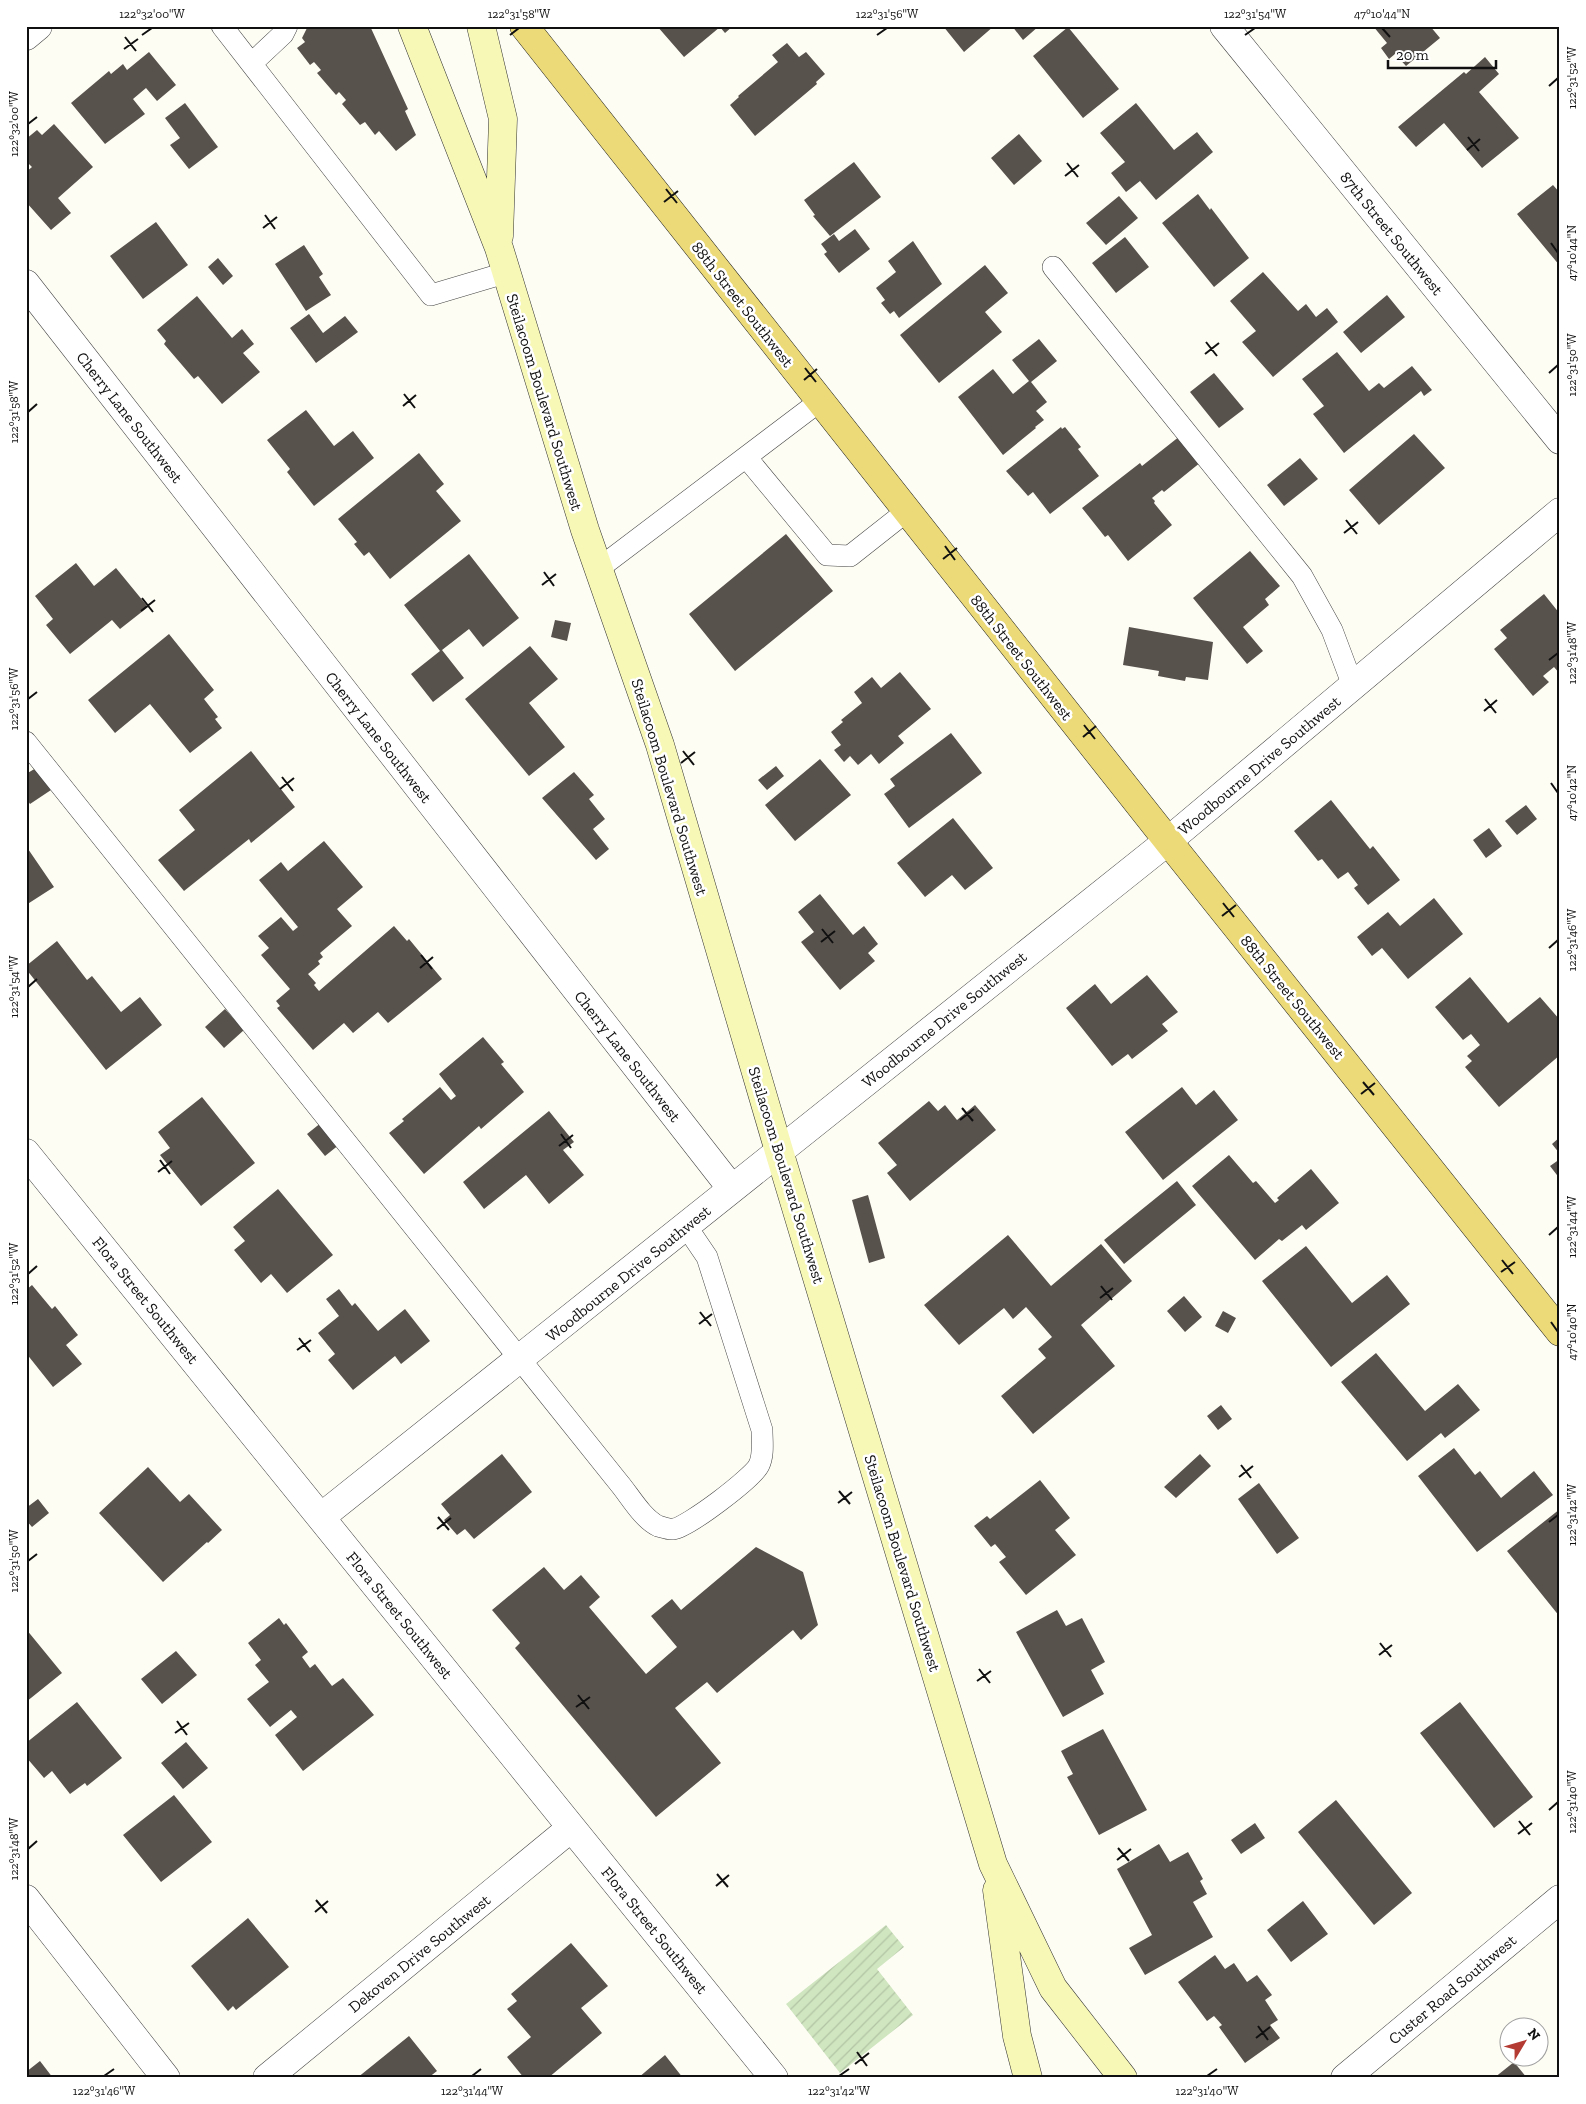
<svg xmlns="http://www.w3.org/2000/svg" width="1586" height="2104" viewBox="0 0 1586 2104" font-family="'Zilla Slab',serif">
  <defs>
    <pattern id="garden-furrows" width="10" height="10" patternUnits="userSpaceOnUse" patternTransform="scale(1.25)"><rect width="10" height="10" fill="#d0e6c0"/><path d="M-1 1l2-2M0 10L10 0M9 11l2-2" fill="none" stroke="#b2c4a4"/></pattern>
  </defs>
  <rect width="100%" height="100%" fill="#fefdf4"/>
  <path fill="url(#garden-furrows)" d="M886 1925 904 1947 877 1969 913 2015 840 2073 786 2004Z"/>
  <path fill="#58524d" d="M308 26H370L408 109 405 111 416 135 396 151 379 131 375 135 365 122 360 125 342 104 346 100 339 92 336 95 317 73 321 70 314 62 310 65 297 48 305 42 302 38Z
    M657 26H733L725 33 720 27 684 57Z
    M943 26H994L964 52Z
    M1012 26H1039L1023 40Z
    M1373 26H1430L1440 38 1406 66 1395 54 1389 59 1381 48 1387 43Z
    M1068 27 1119 89 1083 118 1033 56Z
    M787 43 799 57 806 52 825 74 816 82 817 84 755 136 730 105 739 97 738 96 778 62 772 55Z
    M149 52 176 85 157 101 146 88 133 99 145 114 105 144 71 103 109 71 111 74 123 64 127 70Z
    M1485 57 1499 74 1479 92 1519 138 1482 168 1444 123 1416 147 1398 127 1464 72 1466 74Z
    M185 103 218 147 189 169 170 145 180 138 165 118Z
    M1136 103 1174 150 1197 132 1213 152 1156 200 1140 181 1126 192 1111 173 1125 162 1100 133Z
    M54 124 93 167 58 198 71 213 51 230 26 202V172L32 167 26 161V139L37 130 42 135Z
    M1019 134 1042 161 1014 185 991 158Z
    M854 162 881 197 830 236 813 216 815 215 804 200Z
    M1553 185 1560 193V266L1517 214Z
    M1198 194 1210 210 1211 208 1249 258 1214 287 1162 223Z
    M1119 196 1138 218 1106 245 1086 223Z
    M156 222 188 265 143 299 110 256Z
    M855 229 870 249 839 273 824 254 827 252 821 244 834 234 839 241Z
    M1125 237 1149 267 1116 293 1092 263Z
    M913 241 942 284 899 318 894 311 890 314 881 303 885 300 876 288 896 272 888 261Z
    M304 245 323 274 319 277 331 295 306 311 275 264Z
    M218 258 233 276 223 285 208 267Z
    M985 265 1008 293 985 312 1002 332 939 383 900 335Z
    M1263 272 1298 311 1306 304 1316 317 1327 308 1338 322 1273 377 1242 342 1256 331 1230 301Z
    M1387 295 1405 317 1361 353 1343 332Z
    M197 296 232 338 242 329 254 344 243 353 260 372 222 404 198 376 194 379 164 344 166 341 157 330Z
    M309 314 323 333 345 316 358 332 316 363 290 328Z
    M1039 339 1057 361 1031 382 1047 402 1036 411 1044 420 1035 427 1036 428 1003 455 958 397 993 369 1013 394 1029 381 1012 360Z
    M1337 352 1369 391 1379 383 1384 388 1412 366 1432 390 1424 396 1421 391 1344 453 1313 414 1324 406 1302 379Z
    M1214 373 1244 409 1219 428 1190 392Z
    M306 410 334 446 353 431 374 458 314 506 287 472 290 469 267 440Z
    M1061 427 1062 429 1065 427 1081 447 1078 449 1099 476 1050 514 1033 492 1028 496 1006 471Z
    M1414 434 1445 468 1379 525 1349 490Z
    M1180 436 1201 462 1164 492 1162 490 1152 498 1155 501 1154 503 1172 525 1128 561 1108 535 1105 537 1082 508 1140 463 1142 466Z
    M419 453 444 484 436 491 461 521 390 579 369 552 364 556 354 544 357 542 338 519Z
    M1300 458 1318 479 1284 506 1267 485Z
    M786 534 833 591 735 671 689 614Z
    M1250 551 1280 586 1265 599 1269 605 1243 627 1263 651 1247 664 1193 598Z
    M469 554 519 618 483 647 469 629 442 650 464 678 433 702 411 674 440 651 404 605Z
    M76 563 94 586 116 568 148 607 120 629 112 620 70 654 46 625 53 619 35 596Z
    M1544 594 1560 614V674L1554 667 1543 676 1549 682 1533 696 1494 649 1507 638 1500 630Z
    M555 620 571 623 567 641 551 637Z
    M1129 627 1213 642 1208 680 1186 677 1185 681 1158 676 1159 671 1123 665Z
    M169 634 214 690 204 699 218 717 215 719 222 728 190 753 150 704 115 733 88 700Z
    M530 646 558 679 529 703 565 747 529 776 465 699Z
    M900 672 931 709 898 736 904 743 879 764 871 754 858 765 850 756 844 762 834 750 841 745 831 732 843 722 841 720 862 703 854 692 872 677 881 688Z
    M951 733 982 773 909 828 884 794 895 786 890 779Z
    M251 751 295 807 251 843 249 839 184 891 158 860 195 830 179 810Z
    M820 759 851 795 795 841 765 805Z
    M776 766 784 776 767 790 758 780Z
    M36 768 51 790 30 804 26 798V774Z
    M574 772 594 795 589 799 605 819 593 829 609 849 596 860 542 798Z
    M1331 800 1370 849 1373 846 1400 880 1368 905 1354 888 1358 885 1348 872 1338 879 1322 859 1318 861 1294 831Z
    M1526 805 1537 819 1517 835 1505 821Z
    M953 818 993 868 965 890 952 875 925 897 897 863Z
    M1489 828 1502 846 1486 858 1473 840Z
    M324 841 363 887 337 909 352 926 320 953 323 957 318 961 320 964 308 974 316 983 314 985 319 991 394 926 407 941 409 939 442 979 388 1023 378 1012 353 1033 344 1023 313 1050 277 1008 280 1006 276 1001 290 989 261 955 269 948 258 936 281 917 293 931 298 927 259 880 281 862 288 871Z
    M26 846 54 887 26 905Z
    M820 894 853 935 864 926 878 944 868 953 875 961 840 990 801 942 814 932 798 912Z
    M1434 898 1463 934 1408 979 1382 948 1372 956 1357 937 1388 912 1400 926Z
    M57 941 87 980 92 976 121 1012 140 997 162 1025 106 1070 26 969V966Z
    M1147 975 1178 1012 1162 1024 1168 1031 1132 1059 1128 1054 1112 1066 1066 1008 1095 984 1111 1004Z
    M1470 977 1508 1023 1540 997 1560 1020V1055L1499 1107 1465 1067 1472 1061 1467 1056 1480 1045 1471 1034 1463 1040 1435 1007Z
    M225 1009 244 1030 224 1048 205 1027Z
    M483 1037 504 1062 501 1064 524 1092 481 1129 479 1126 424 1174 389 1133 404 1121 402 1119 440 1087 451 1100 456 1096 439 1074Z
    M1182 1087 1196 1105 1214 1090 1238 1120 1163 1180 1125 1132Z
    M202 1097 255 1163 201 1206 160 1155 170 1148 158 1132Z
    M929 1101 938 1111 945 1105 957 1120 975 1105 996 1130 910 1201 887 1173 897 1165 878 1143Z
    M549 1111 574 1142 563 1150 584 1175 549 1204 526 1175 484 1209 463 1182Z
    M322 1122 340 1144 325 1156 307 1134Z
    M1560 1137V1154L1552 1144Z
    M1229 1155 1253 1183 1256 1181 1275 1203 1279 1200 1277 1198 1311 1169 1339 1203 1306 1230 1302 1225 1282 1241 1279 1239 1255 1260 1192 1186Z
    M1560 1159V1179L1550 1166Z
    M1177 1181 1196 1205 1124 1264 1104 1240Z
    M278 1189 333 1255 287 1293 271 1274 261 1283 234 1250 245 1241 233 1227Z
    M868 1195 885 1258 869 1263 852 1200Z
    M1008 1235 1051 1286 1101 1244 1132 1281 1081 1325 1115 1366 1033 1434 1001 1396 1046 1358 1038 1349 1052 1337 1026 1307 1013 1319 1004 1308 959 1345 924 1305Z
    M1306 1246 1352 1303 1387 1275 1410 1304 1331 1367 1262 1281Z
    M32 1285 52 1309 55 1306 78 1335 66 1345 82 1364 53 1387 26 1353V1290Z
    M339 1289 352 1306 355 1303 378 1331 405 1309 430 1341 401 1364 395 1356 353 1390 328 1360 335 1354 318 1333 339 1316 326 1299Z
    M1184 1296 1202 1317 1185 1332 1167 1311Z
    M1223 1311 1236 1318 1228 1333 1215 1326Z
    M1376 1353 1425 1411 1458 1384 1480 1410 1445 1438 1441 1433 1407 1461 1341 1382Z
    M1221 1405 1232 1419 1218 1430 1207 1416Z
    M1454 1448 1475 1475 1480 1471 1501 1498 1534 1471 1553 1495 1477 1552 1418 1476Z
    M502 1454 532 1492 474 1539 465 1529 457 1535 444 1520 450 1515 441 1504Z
    M1200 1454 1211 1466 1176 1498 1164 1487Z
    M148 1467 180 1502 189 1494 222 1530 208 1543 207 1542 163 1582 99 1513Z
    M1040 1480 1070 1518 1055 1530 1076 1555 1026 1595 999 1562 1006 1557 995 1544 991 1547 974 1526 987 1516 990 1519Z
    M1259 1483 1299 1538 1277 1554 1238 1499Z
    M38 1499 49 1513 32 1527 26 1520V1508Z
    M1560 1509V1617L1507 1551Z
    M756 1547 803 1572 818 1625 801 1640 793 1630 717 1693 707 1682 675 1708 721 1763 656 1817 515 1648 520 1643 492 1610 544 1567 564 1590 581 1575 600 1597 589 1607 646 1674 677 1647 651 1616 672 1599 681 1610Z
    M1057 1610 1066 1626 1082 1618 1105 1662 1091 1670 1104 1694 1063 1717 1016 1632Z
    M279 1618 284 1625 286 1623 308 1652 302 1657 310 1668 315 1664 332 1686 343 1678 374 1715 303 1771 275 1735 297 1717 291 1710 270 1727 247 1699 269 1682 255 1665 261 1660 248 1643Z
    M26 1629 62 1673 26 1702Z
    M176 1651 197 1675 162 1704 141 1679Z
    M77 1702 122 1758 87 1786 85 1783 70 1794 52 1771 44 1778 26 1757V1743Z
    M1460 1702 1533 1797 1494 1828 1420 1733Z
    M1103 1729 1147 1810 1099 1835 1067 1777 1073 1774 1061 1751Z
    M186 1742 208 1768 183 1789 161 1763Z
    M174 1795 212 1842 161 1882 123 1835Z
    M1336 1800 1412 1893 1374 1925 1298 1832Z
    M1255 1823 1265 1838 1241 1854 1231 1840Z
    M1159 1844 1170 1862 1188 1852 1203 1879 1200 1881 1207 1894 1193 1902 1213 1937 1145 1975 1129 1948 1152 1935 1117 1869Z
    M1303 1901 1328 1934 1291 1962 1267 1930Z
    M248 1918 289 1967 236 2010 233 2006 228 2011 191 1966Z
    M571 1943 608 1986 581 2008 602 2033 548 2078H524L507 2057 531 2037 507 2009 517 2001 511 1994Z
    M1215 1955 1225 1969 1234 1963 1247 1982 1257 1975 1272 1995 1265 2000 1278 2020 1270 2025 1280 2038 1245 2063 1219 2027 1222 2025 1214 2016 1207 2021 1178 1982Z
    M409 2036 437 2071 428 2078H357Z
    M665 2055 683 2078H638Z
    M40 2061 53 2078H26V2072Z
    M1514 2062 1527 2078H1494Z"/>
  <g fill="none" stroke-linecap="round" stroke-linejoin="round">
    <defs>
      <path id="service" d="M222 26 431 295 505 273
        M252 63 283 34 287 26
        M1053 267 1302 576 1332 630 1353 686
        M746 457 827 555 850 556 907 511
        M598 569 820 401
        M26 742 619 1483C630 1496 642 1518 658 1526 662 1527 670 1530 673 1529 687 1528 754 1477 759 1465 764 1455 762 1441 762 1430L707 1257 686 1226"/>
      <path id="minor" d="M1224 26 1560 440
        M26 36 38 26
        M26 284 732 1189
        M26 1153 774 2078
        M321 1517 1168 841 1560 512
        M26 1899 166 2078
        M267 2078 571 1828"/>
      <path id="tertiary" d="M1345 2078 1560 1899"/>
      <path id="secondary" d="M412 26 499 248 585 530 660 745 779 1151 993 1864 1053 1988 1123 2078
        M481 26 503 119 499 236
        M997 1890 1017 2036 1028 2078"/>
      <path id="primary" d="M524 26 1168 841 1560 1332"/>
    </defs>
    <use href="#service" stroke="#434343" stroke-width="22"/>
    <use href="#minor" stroke="#434343" stroke-width="29"/>
    <use href="#tertiary" stroke="#434343" stroke-width="29"/>
    <use href="#secondary" stroke="#323232" stroke-width="29"/>
    <use href="#primary" stroke="#212121" stroke-width="29"/>
    <use href="#service" stroke="#fff" stroke-width="21"/>
    <use href="#minor" stroke="#fff" stroke-width="28"/>
    <use href="#tertiary" stroke="#fff" stroke-width="28"/>
    <use href="#secondary" stroke="#f7f7b6" stroke-width="28"/>
    <use href="#primary" stroke="#ebda77" stroke-width="28"/>
  </g>
  <path fill="none" stroke="#101010" stroke-width="2" d="M1382 28 1390 37M142 35 152 28M510 35 519 28M877 35 887 28M1245 35 1255 28M125 37 136 51M124 49 138 39M1549 86 1558 78M28 124 37 117M1468 137 1479 151M1467 150 1480 139M1067 163 1078 177M1065 176 1079 165M666 189 677 203M664 202 678 191M265 215 275 229M263 228 277 217M1551 243 1558 253M1206 342 1217 356M1205 354 1219 343M805 368 816 382M1549 373 1558 365M804 380 817 369M404 394 415 408M403 406 416 395M28 412 37 404M1346 520 1357 534M1344 533 1358 522M945 546 955 560M943 559 957 548M544 572 554 586M542 585 556 574M142 598 153 612M141 611 155 600M1549 660 1558 653M28 699 37 692M1485 699 1496 713M1484 711 1497 700M1084 725 1095 739M1083 737 1096 726M683 751 694 765M681 763 695 752M282 777 293 791M1551 783 1558 793M280 789 294 778M1223 903 1234 917M1222 916 1236 905M822 929 833 943M821 942 835 931M1549 948 1558 940M421 955 432 969M420 968 433 957M28 987 37 979M1363 1082 1374 1095M1361 1094 1375 1083M962 1108 973 1121M960 1120 974 1109M561 1134 571 1148M559 1146 573 1135M160 1160 170 1174M158 1172 172 1161M1549 1235 1558 1227M1502 1260 1513 1274M1501 1272 1515 1262M28 1274 37 1266M1101 1286 1112 1300M1100 1298 1113 1288M700 1312 711 1326M1551 1322 1558 1332M699 1324 712 1314M299 1338 310 1352M297 1350 311 1340M1241 1465 1251 1478M1239 1477 1253 1466M839 1491 850 1504M838 1503 852 1492M438 1517 449 1530M1549 1522 1558 1515M437 1529 451 1518M28 1561 37 1554M1380 1643 1391 1657M1379 1655 1392 1645M979 1669 990 1683M977 1681 991 1671M578 1695 589 1709M576 1707 590 1697M177 1721 187 1735M175 1733 189 1723M1549 1810 1558 1802M1519 1821 1530 1835M1518 1834 1532 1823M1118 1848 1129 1861M28 1849 37 1841M1117 1860 1131 1849M717 1874 728 1887M716 1886 729 1875M316 1900 327 1913M315 1912 328 1901M1258 2026 1268 2040M1256 2038 1270 2027M857 2052 867 2066M855 2064 869 2053M104 2076 114 2069M472 2076 481 2069M839 2076 849 2069M1207 2076 1217 2069"/>
  <g text-anchor="middle" stroke-width="5" stroke-linejoin="round" paint-order="stroke">
    <g font-size="16" fill="#101010" stroke="#fff">
      <text transform="translate(1392 233) rotate(51)" y="6">87th Street Southwest</text>
      <text transform="translate(743 304) rotate(52)" y="6">88th Street Southwest</text>
      <text transform="translate(545 402) rotate(73)" y="6">Steilacoom Boulevard Southwest</text>
      <text transform="translate(130 417) rotate(52)" y="6">Cherry Lane Southwest</text>
      <text transform="translate(1022 657) rotate(52)" y="6">88th Street Southwest</text>
      <text transform="translate(379 737) rotate(52)" y="6">Cherry Lane Southwest</text>
      <text transform="translate(1259 765) rotate(-40)" y="6">Woodbourne Drive Southwest</text>
      <text transform="translate(670 787) rotate(73)" y="6">Steilacoom Boulevard Southwest</text>
      <text transform="translate(1293 997) rotate(51)" y="6">88th Street Southwest</text>
      <text transform="translate(944 1019) rotate(-39)" y="6">Woodbourne Drive Southwest</text>
      <text transform="translate(628 1056) rotate(52)" y="6">Cherry Lane Southwest</text>
      <text transform="translate(787 1175) rotate(73)" y="6">Steilacoom Boulevard Southwest</text>
      <text transform="translate(628 1273) rotate(-39)" y="6">Woodbourne Drive Southwest</text>
      <text transform="translate(146 1300) rotate(51)" y="6">Flora Street Southwest</text>
      <text transform="translate(903 1563) rotate(73)" y="6">Steilacoom Boulevard Southwest</text>
      <text transform="translate(400 1615) rotate(51)" y="6">Flora Street Southwest</text>
      <text transform="translate(655 1930) rotate(51)" y="6">Flora Street Southwest</text>
      <text transform="translate(419 1953) rotate(-39)" y="6">Dekoven Drive Southwest</text>
      <text transform="translate(1452 1989) rotate(-40)" y="6">Custer Road Southwest</text>
    </g>
  </g>
  <rect width="1586" height="2104" fill="none" stroke="#ffffff" stroke-width="55"/>
  <g transform="translate(1524 2042) rotate(52)"><circle r="24" fill="#ffffff" stroke="#9f9f9f"/>
  <path d="M0-4L9 19L0 12L-9 19Z" fill="#b43b34"/>
  <text y="-8" font-size="14" font-weight="bold" text-anchor="middle" fill="#101010">N</text>
  </g>
  <path d="M1388 60v8h108v-8" fill="none" stroke="#101010" stroke-width="2.5"/>
  <text x="1396" y="60" font-size="15" fill="#101010" stroke="#ffffff" stroke-width="4" paint-order="stroke">20 m</text>
  <rect x="28" y="28" width="1530" height="2048" fill="none" stroke="#101010" stroke-width="2"/>
  <g font-size="12" text-anchor="middle" fill="#101010">
    <text x="152" y="18">122°32'00"W</text>
    <text x="519" y="18">122°31'58"W</text>
    <text x="887" y="18">122°31'56"W</text>
    <text x="1255" y="18">122°31'54"W</text>
    <text x="1382" y="18">47°10'44"N</text>
    <text transform="translate(1572 78) rotate(-90)" y="4">122°31'52"W</text>
    <text transform="translate(14 124) rotate(-90)" y="4">122°32'00"W</text>
    <text transform="translate(1572 253) rotate(-90)" y="4">47°10'44"N</text>
    <text transform="translate(1572 365) rotate(-90)" y="4">122°31'50"W</text>
    <text transform="translate(14 412) rotate(-90)" y="4">122°31'58"W</text>
    <text transform="translate(1572 653) rotate(-90)" y="4">122°31'48"W</text>
    <text transform="translate(14 699) rotate(-90)" y="4">122°31'56"W</text>
    <text transform="translate(1572 793) rotate(-90)" y="4">47°10'42"N</text>
    <text transform="translate(1572 940) rotate(-90)" y="4">122°31'46"W</text>
    <text transform="translate(14 987) rotate(-90)" y="4">122°31'54"W</text>
    <text transform="translate(1572 1227) rotate(-90)" y="4">122°31'44"W</text>
    <text transform="translate(14 1274) rotate(-90)" y="4">122°31'52"W</text>
    <text transform="translate(1572 1332) rotate(-90)" y="4">47°10'40"N</text>
    <text transform="translate(1572 1515) rotate(-90)" y="4">122°31'42"W</text>
    <text transform="translate(14 1561) rotate(-90)" y="4">122°31'50"W</text>
    <text transform="translate(1572 1802) rotate(-90)" y="4">122°31'40"W</text>
    <text transform="translate(14 1849) rotate(-90)" y="4">122°31'48"W</text>
    <text x="104" y="2095">122°31'46"W</text>
    <text x="472" y="2095">122°31'44"W</text>
    <text x="839" y="2095">122°31'42"W</text>
    <text x="1207" y="2095">122°31'40"W</text>
  </g>
</svg>
